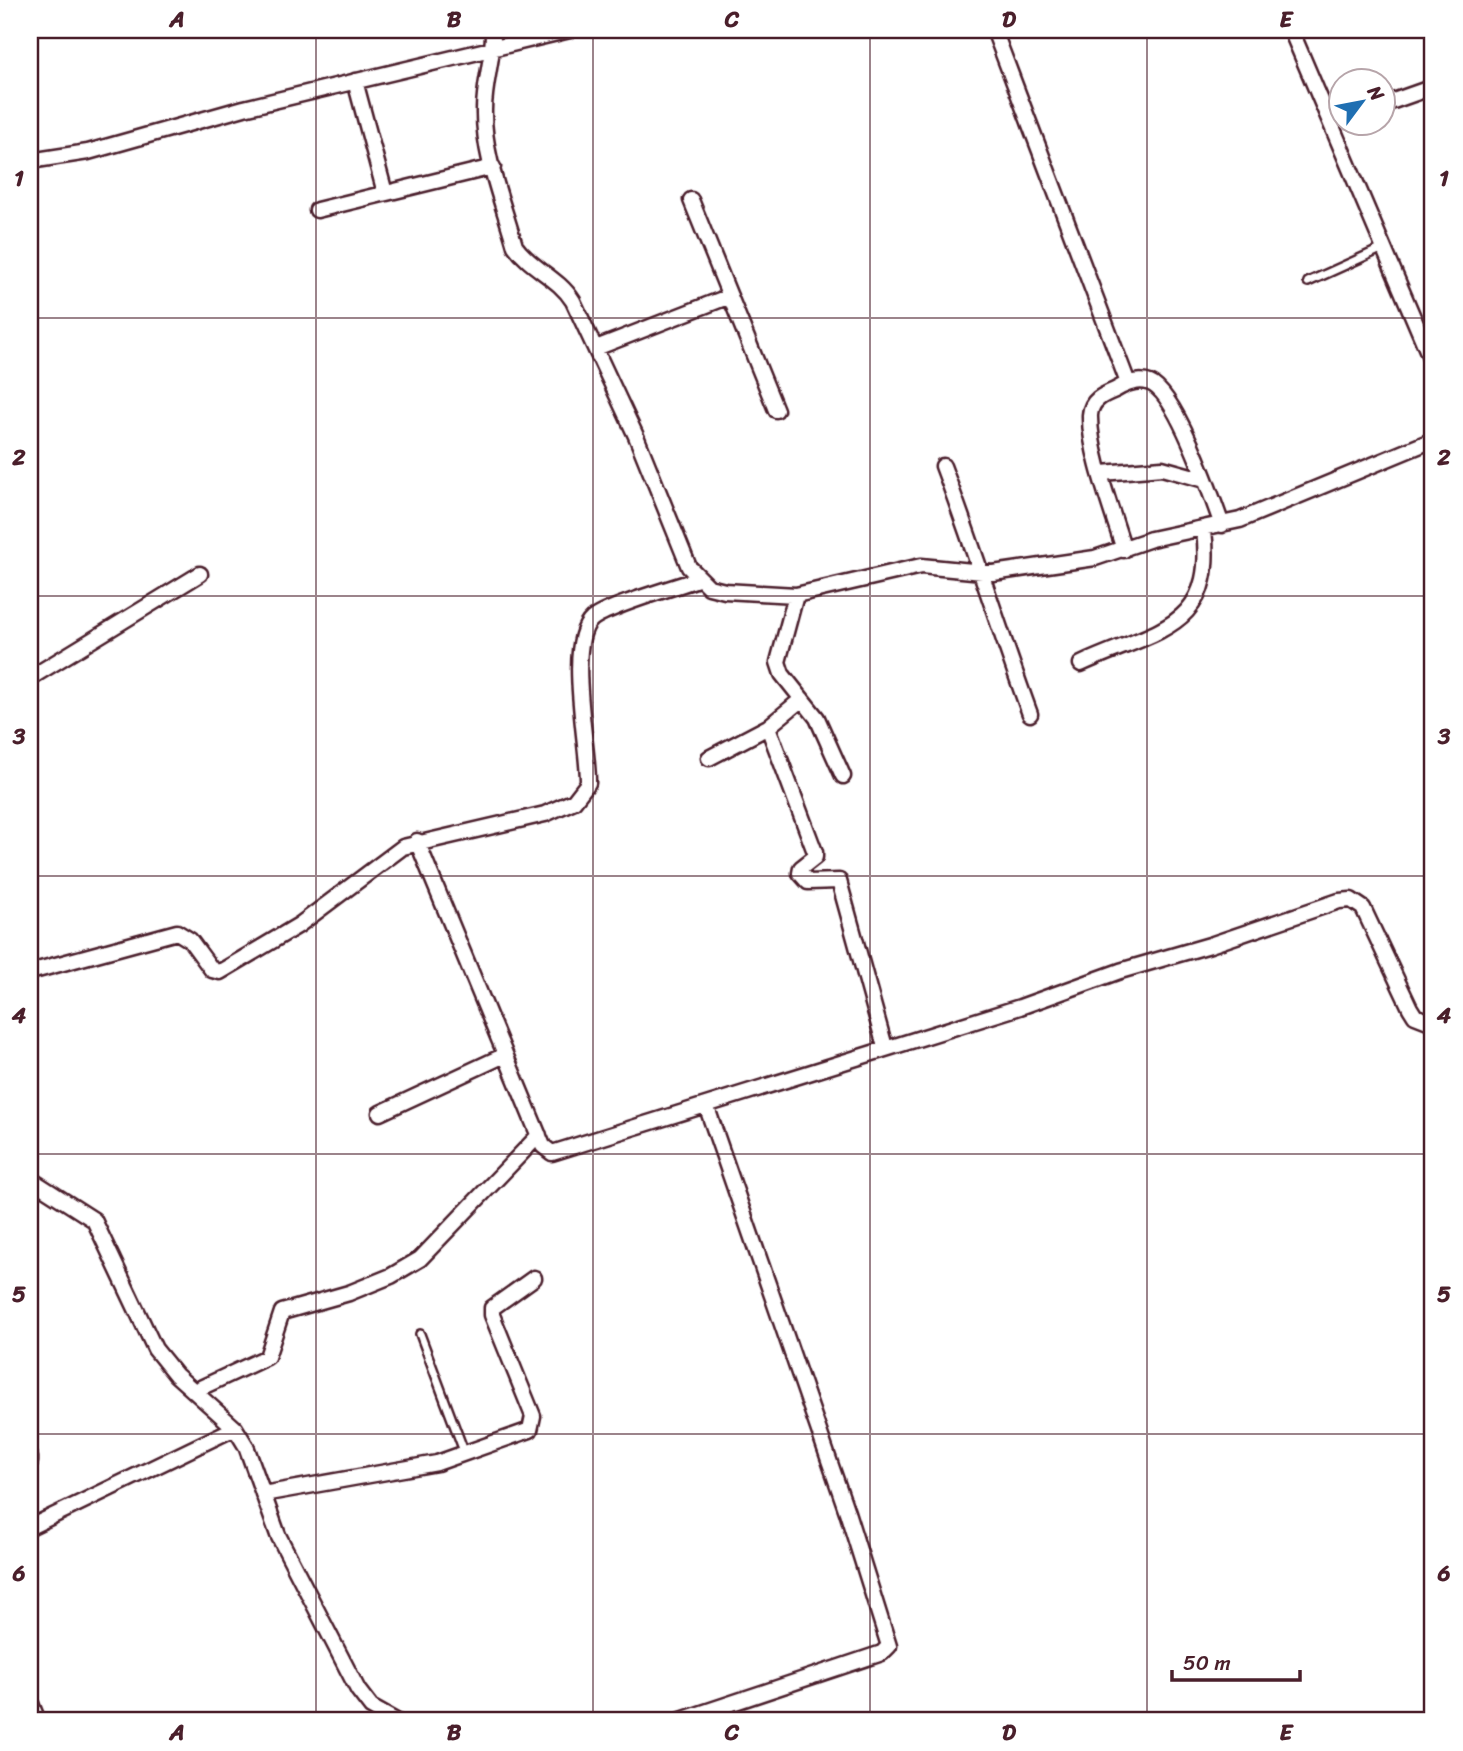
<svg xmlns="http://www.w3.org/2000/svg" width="1463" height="1751" viewBox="0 0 1463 1751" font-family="Sriracha,sans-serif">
  <rect width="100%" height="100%" fill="#fff"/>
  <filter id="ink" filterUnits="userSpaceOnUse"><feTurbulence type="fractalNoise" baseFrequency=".0143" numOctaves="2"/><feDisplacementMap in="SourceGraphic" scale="14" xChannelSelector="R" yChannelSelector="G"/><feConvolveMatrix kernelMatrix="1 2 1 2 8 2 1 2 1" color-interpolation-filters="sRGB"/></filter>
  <g filter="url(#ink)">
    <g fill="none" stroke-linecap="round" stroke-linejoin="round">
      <defs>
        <path id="lane" d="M1308 282 1383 248
          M420 1334 465 1454"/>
        <path id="street" d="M493 30C494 57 484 82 484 110 483 155 503 203 515 246 531 269 558 277 573 301L636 436 689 567 709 587 725 591 796 595 921 566 993 573 1095 558 1151 539 1240 520 1433 440
          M994 30 1128 383
          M1291 30 1433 364
          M355 81 385 193
          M1382 105 1433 87
          M30 161 88 152 244 108 570 30
          M691 200 776 410
          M317 210 493 167
          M596 348 730 296
          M943 466C974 548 1000 632 1030 714
          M1102 473 1162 468 1205 480
          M1124 550C1113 513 1089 452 1090 415 1091 400 1103 395 1115 390 1125 384 1138 378 1150 383 1176 393 1212 497 1222 525
          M796 595 778 662 782 674 817 718 843 776
          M1081 664C1156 629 1216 630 1204 530
          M30 678 200 574
          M768 727 815 852V857L801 868 800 873 808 882 839 881 885 1047
          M709 758 768 727 802 699
          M417 841 543 1146 552 1153 1020 1007 1120 971 1210 945 1339 901 1351 900 1363 908 1410 1008 1415 1016 1433 1023
          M30 972 177 932 190 940 212 970 220 972 299 925 403 847 545 814 574 801 588 783C589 749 565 642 592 619 608 606 676 587 698 579
          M380 1113 505 1055
          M30 1179 94 1220 155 1349 176 1375 235 1428 246 1446 278 1535 358 1690 371 1707 396 1721
          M196 1390 267 1357 282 1312 349 1293 391 1276 420 1259 539 1135
          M30 1457V1462
          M263 1494 437 1463 530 1430 533 1416 492 1315V1308L534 1278
          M30 1527 235 1428
          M30 1701 38 1721
          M678 1721 882 1653 889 1646 847 1512 706 1105"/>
      </defs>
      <use href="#lane" stroke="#4a1f2b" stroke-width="12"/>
      <use href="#street" stroke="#4a1f2b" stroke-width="19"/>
      <use href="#lane" stroke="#fff" stroke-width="7"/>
      <use href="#street" stroke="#fff" stroke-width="14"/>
    </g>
  </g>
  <path fill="none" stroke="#4a1f2b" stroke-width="2" stroke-opacity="0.55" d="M316 30V1721M593 30V1721M870 30V1721M1147 30V1721M30 318H1433M30 596H1433M30 876H1433M30 1154H1433M30 1434H1433"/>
  <rect width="1463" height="1751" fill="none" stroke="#fff" stroke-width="77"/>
  <g transform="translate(1362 102) rotate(58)"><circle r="33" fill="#ffffff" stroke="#b7a5aa" stroke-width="2"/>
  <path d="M0-5L12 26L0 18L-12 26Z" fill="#1f6fb2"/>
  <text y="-10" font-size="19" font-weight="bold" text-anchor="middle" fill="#4a1f2b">N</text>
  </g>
  <path d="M1172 1670v10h128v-10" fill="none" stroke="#4a1f2b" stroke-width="3.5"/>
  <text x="1183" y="1670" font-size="21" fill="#4a1f2b" stroke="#ffffff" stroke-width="5" paint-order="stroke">50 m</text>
  <rect x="38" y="38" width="1386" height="1674" fill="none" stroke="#4a1f2b" stroke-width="2.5"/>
  <g font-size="23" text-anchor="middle" font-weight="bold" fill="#4a1f2b">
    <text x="177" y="27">A</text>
    <text x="454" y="27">B</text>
    <text x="732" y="27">C</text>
    <text x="1009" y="27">D</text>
    <text x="1286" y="27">E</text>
    <text x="19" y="186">1</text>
    <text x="1444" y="186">1</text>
    <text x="19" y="465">2</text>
    <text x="1444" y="465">2</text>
    <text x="19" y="744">3</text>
    <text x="1444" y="744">3</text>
    <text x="19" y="1023">4</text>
    <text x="1444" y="1023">4</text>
    <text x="19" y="1302">5</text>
    <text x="1444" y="1302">5</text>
    <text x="19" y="1581">6</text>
    <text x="1444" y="1581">6</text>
    <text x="177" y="1740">A</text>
    <text x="454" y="1740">B</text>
    <text x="732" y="1740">C</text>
    <text x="1009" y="1740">D</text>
    <text x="1286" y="1740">E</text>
  </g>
</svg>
